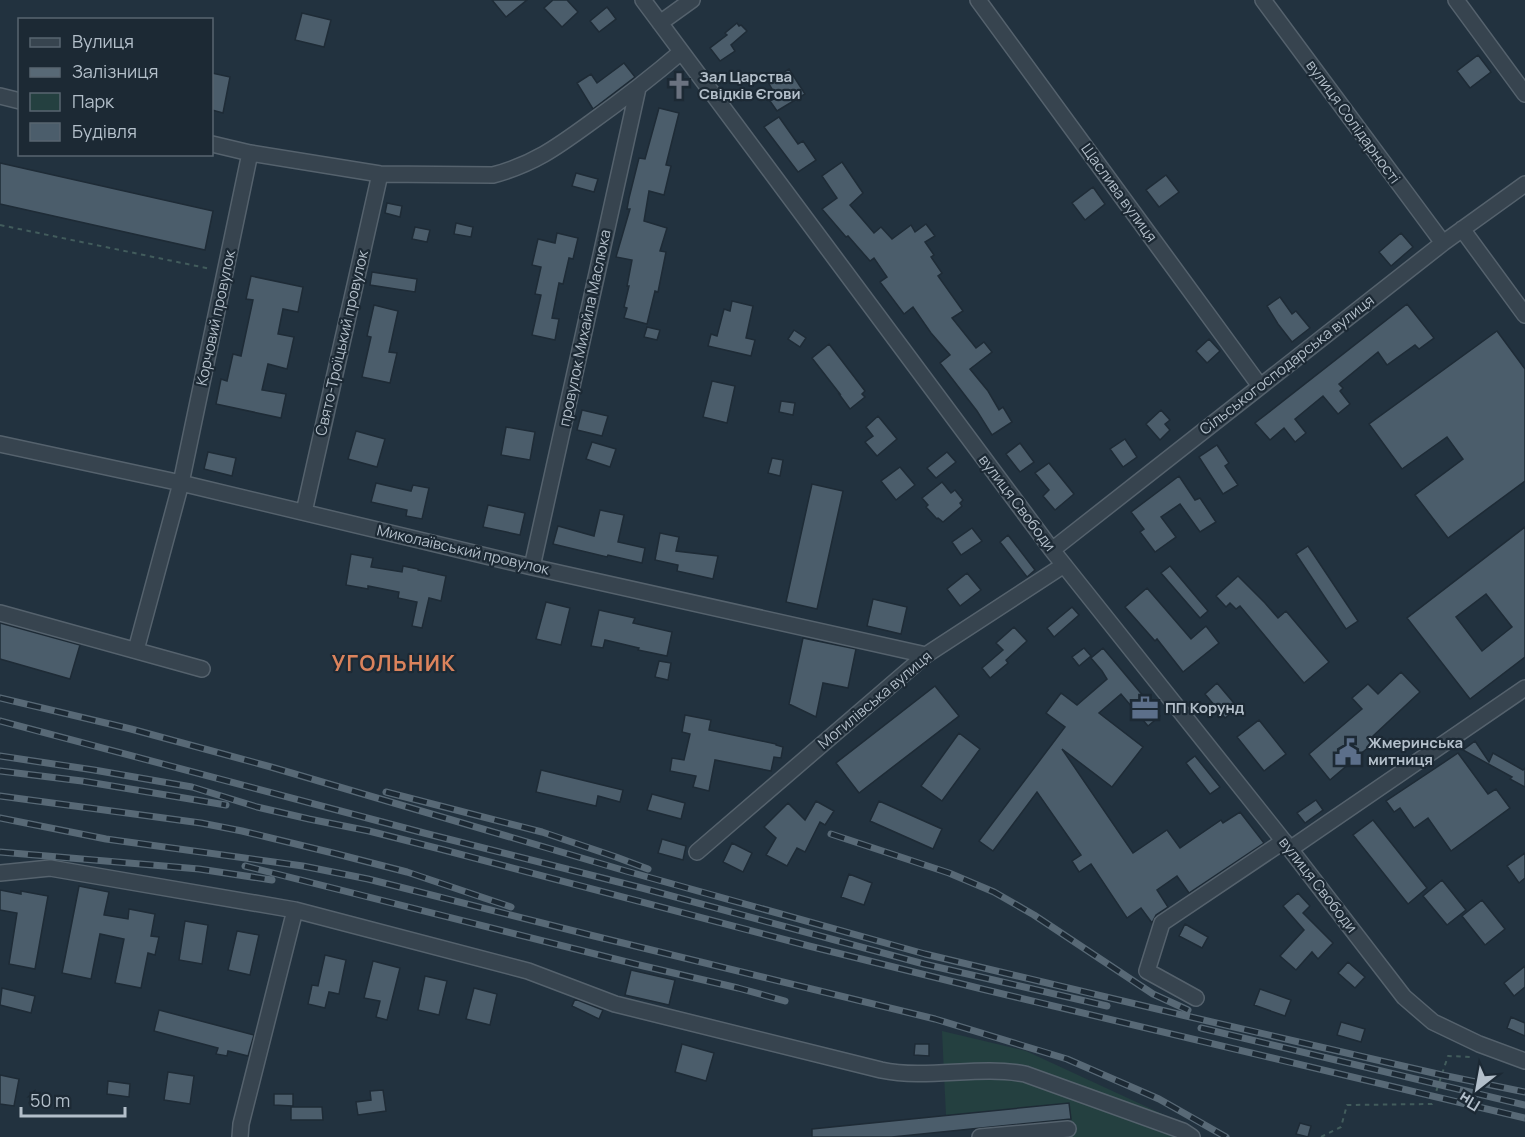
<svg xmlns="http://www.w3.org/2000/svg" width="1525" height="1137" viewBox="0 0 1525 1137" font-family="Manrope,sans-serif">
  <rect width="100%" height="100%" fill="#22323f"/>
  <path fill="#244040" d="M942 1031 1026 1051 1173 1119 1172 1127 1183 1137H1073L1069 1103 946 1116Z"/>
  <path fill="#4b5d6b" stroke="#1e2b36" stroke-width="1.5" fill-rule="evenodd" d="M492 0H527L506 17Z
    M553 0H567L578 12 562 27 544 8Z
    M607 7 616 19 599 32 590 21Z
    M302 13 331 20 324 47 295 40Z
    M737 23 739 26 741 25 747 31 731 45 735 51 720 61 710 48 727 35 725 33Z
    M1478 55 1491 72 1470 88 1457 71Z
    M624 63 635 77 593 109 577 83 591 74 597 83Z
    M789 69 805 94 777 111 770 101 774 99 769 91 772 89 768 82Z
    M212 73 230 77 223 113 212 110Z
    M659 108 679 113 666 165 671 166 664 195 649 191 644 221 667 228 660 251 666 252 658 292 655 291 647 324 624 318 627 308 624 307 629 286H627L632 260 616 257 630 209H627L629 198 639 158 645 159Z
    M779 117 798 144 803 141 816 160 798 172 764 127Z
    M842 162 863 193 850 205 874 233 881 227 892 239 911 225 915 232 926 224 935 236 925 242 934 255 931 257 942 273 938 276 963 311 952 318 976 348 984 342 992 352 970 369 988 391 999 410 1003 407 1012 422 992 435 977 411 940 363 950 355 931 333 913 307 904 314 880 282 887 277 874 258 870 261 848 236 846 237 822 209 837 198 822 176Z
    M0 163 213 211 205 250 0 204Z
    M576 173 598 179 594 192 572 186Z
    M1166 175 1179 192 1159 207 1146 190Z
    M1093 187 1105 204 1085 220 1072 203Z
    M387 203 402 206 400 217 385 213Z
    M456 223 473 227 471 237 454 234Z
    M415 227 430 230 427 242 412 239Z
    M557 233 578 238 573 259 569 258 563 284 559 283 552 318 559 319 555 340 532 335 541 295 535 294 541 267 532 265 538 239 555 243Z
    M1401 233 1413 247 1391 266 1379 252Z
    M372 272 417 279 415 292 370 285Z
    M251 276 303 287 298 312 283 309 278 334 294 337 287 369 268 364 262 390 286 394 281 418 216 404 221 379 227 381 233 354 241 356 253 300 246 299Z
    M1280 297 1292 314 1296 311 1310 328 1292 342 1278 324 1267 306Z
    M732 301 753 306 746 338 755 340 751 356 708 346 711 334 717 336 724 309 730 311Z
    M1407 304 1434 338 1419 349 1415 345 1387 365 1378 352 1339 384 1343 388 1340 391 1350 404 1338 414 1323 396 1295 419 1306 433 1295 442 1284 428 1270 440 1255 423Z
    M374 305 398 311 389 352 397 353 390 383 362 377 371 337 367 336Z
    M647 327 660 330 657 340 644 337Z
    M794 330 806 338 800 347 788 339Z
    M1497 331 1525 369V481L1448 538 1415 495 1463 459 1447 437 1402 469 1369 424Z
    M1209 339 1220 351 1207 363 1196 351Z
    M829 344 865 391 862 394 865 397 850 409 839 394H840L812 358Z
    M712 381 735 386 727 423 703 417Z
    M781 401 795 403 793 415 779 412Z
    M582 410 608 416 602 436 577 430Z
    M1161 410 1170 420 1165 424 1170 430 1160 440 1146 424Z
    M878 416 897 439 877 456 865 442 873 436 866 427Z
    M506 427 535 432 530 460 501 455Z
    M356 431 385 439 377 467 348 459Z
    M1125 439 1137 457 1123 467 1110 449Z
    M592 442 616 449 610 467 586 459Z
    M1020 443 1034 462 1020 472 1006 454Z
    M1217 445 1229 463 1225 466 1238 485 1223 494 1199 457Z
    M208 452 236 458 232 476 204 469Z
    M947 452 956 462 936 478 927 468Z
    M772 458 783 460 780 476 768 473Z
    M1049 463 1074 494 1055 510 1043 496 1049 490 1035 473Z
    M900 467 915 485 896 500 881 481Z
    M1179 476 1195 500 1200 498 1216 522 1200 532 1180 504 1161 517 1176 537 1155 552 1140 532 1144 529 1131 512Z
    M942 482 951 493 955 490 963 500 960 503 962 506 943 522 938 518 937 519 926 507 928 505 922 498Z
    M376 483 411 491 413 485 429 488 422 519 406 516 407 510 371 502Z
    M812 484 843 491 817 609 786 602Z
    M488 505 525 513 520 535 483 527Z
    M600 510 624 515 618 542 645 548 642 563 608 555 607 557 553 544 558 526 594 536Z
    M1525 527V657L1470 699 1407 618ZM1486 594 1512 627 1482 651 1456 617Z
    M972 528 982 541 961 555 952 542Z
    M660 533 679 537 676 551 718 556 713 579 677 571 678 565 655 560Z
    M1008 535 1035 570 1027 577 1000 542Z
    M1308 546 1358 621 1346 629 1296 554Z
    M351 554 373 558 371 567 402 572 403 566 418 569V570L446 576 441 601 429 598 422 628 412 626 417 602 398 598 399 592 368 586V589L346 585Z
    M1170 566 1208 611 1200 618 1161 573Z
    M967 573 981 590 960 606 947 589Z
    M1238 576 1265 603 1278 618 1286 611 1329 662 1304 683 1240 606 1236 609 1230 603 1226 607 1216 596Z
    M1147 588 1191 639 1206 626 1219 643 1183 672 1157 639 1155 641 1125 607Z
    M873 599 907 607 901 634 867 626Z
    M546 602 570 608 561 645 536 639Z
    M1072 607 1079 615 1054 637 1047 628Z
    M599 610 635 618 633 623 672 632 667 656 638 650 639 648 605 640 603 648 591 646Z
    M0 623 80 645 70 679 0 659Z
    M1014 627 1027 641 1006 660 1008 663 990 678 982 668 1003 650 996 643Z
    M803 638 856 649 848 688 823 683 816 717 789 704Z
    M1084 648 1091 656 1079 666 1072 657Z
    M1103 648 1160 716 1148 726 1121 694 1099 713 1143 747 1112 787 1062 749 1133 853 1167 830 1180 848 1221 820 1223 823 1240 812 1264 843 1189 893 1177 876 1157 890 1168 907 1156 915 1152 923 1141 908 1127 918 1091 864 1079 872 1072 861 1081 855 1037 792 993 851 979 841 1065 727 1046 713 1061 693 1077 705 1107 679 1102 671 1091 658Z
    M659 661 671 663 668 680 655 677Z
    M1401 672 1420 692 1373 736 1377 740 1330 780 1309 754 1362 709 1352 698 1368 684 1378 694Z
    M1217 683 1238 708 1225 718 1205 694Z
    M935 686 959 716 859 793 836 763Z
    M685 715 711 720 709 730 776 744V745L783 747 781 758 774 757 771 771 715 760 709 791 693 787 696 776 670 771 672 758 684 760 690 734 682 732Z
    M1259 720 1286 754 1264 771 1237 737Z
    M959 733 980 749 942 801 921 786Z
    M1475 741 1489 762 1493 753 1523 770 1525 768V787L1510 779 1512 777 1463 750Z
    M1458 753 1488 794 1496 789 1510 808 1451 851 1428 818 1414 828 1400 808 1394 812 1386 801Z
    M1195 756 1220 787 1210 794 1186 763Z
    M541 770 623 790 620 802 598 796 596 806 536 792Z
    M652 794 685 803 681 819 647 810Z
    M1316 800 1323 810 1305 823 1297 813Z
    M816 801 834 811 825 825 820 822 805 852 797 848 787 866 766 855 776 838 764 827 788 803 805 820Z
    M879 801 942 829 933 849 870 821Z
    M1373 820 1427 888 1408 904 1353 835Z
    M662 839 686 846 683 860 658 853Z
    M732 843 752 853 743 872 723 862Z
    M1525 853V878L1519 883 1507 866Z
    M849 874 872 883 864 905 841 897Z
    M1442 880 1466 910 1447 925 1423 896Z
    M79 886 109 892 104 915 128 919 129 909 155 914 151 936 159 937 155 955 148 953 141 988 115 983 124 939 100 934 91 979 62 973Z
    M0 890 21 894V891L48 896 35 969 9 964 17 913 0 910Z
    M1298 893 1310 906 1303 913 1333 943 1318 959 1312 952 1296 970 1280 956 1304 930 1283 906Z
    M1482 900 1505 929 1485 945 1462 916Z
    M185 921 208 925 202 964 179 960Z
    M1185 924 1208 937 1202 948 1179 936Z
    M237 931 259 935 250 975 228 970Z
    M325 955 346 960 339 994 329 992 325 1008 308 1004 312 985 318 986Z
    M373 961 400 968 387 1020 376 1017 380 1001 364 998Z
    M1348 962 1365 977 1355 988 1338 973Z
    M1525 966V987L1514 996 1504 983Z
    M631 970 675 980 669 1005 625 995Z
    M425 976 447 981 439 1015 418 1010Z
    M2 988 35 996 31 1013 0 1005Z
    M474 988 497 994 490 1025 466 1019Z
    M1260 989 1291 1000 1285 1016 1254 1005Z
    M575 999 603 1010 599 1019 572 1006Z
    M159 1010 254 1035 248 1056 228 1051 227 1056 216 1054 218 1048 154 1031Z
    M1511 1017 1525 1023V1036L1507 1028Z
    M1341 1022 1365 1029 1361 1042 1337 1035Z
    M682 1044 714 1053 706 1081 675 1072Z
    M915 1044H929V1056L914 1055Z
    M168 1072 194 1076 190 1104 164 1100Z
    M0 1075 19 1079 14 1106 0 1104Z
    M108 1081 130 1084 129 1097 107 1094Z
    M383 1090 386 1111 358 1115 356 1102 371 1100 370 1091Z
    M274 1094H293V1106L274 1105Z
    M1069 1103 1071 1119 892 1137H812V1129Z
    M291 1107H322L323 1120H291Z
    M1300 1123 1311 1126 1308 1137 1296 1134Z"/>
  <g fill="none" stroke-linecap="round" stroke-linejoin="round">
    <defs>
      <path id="minor" d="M643 0 1052 550 1290 849 1404 997 1433 1022 1479 1044 1525 1061
        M978 0 1260 386
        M1263 0 1443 243
        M1456 0 1525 94
        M660 23 692 0
        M0 96 20 101
        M212 144 250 153 380 174 493 175C534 164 557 147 590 123 622 100 652 77 681 52
        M1462 229 1525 315
        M0 444 181 483 532 567 926 655
        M304 512 380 174
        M1052 550 1443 243 1525 184
        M532 567 638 88
        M0 613 202 669
        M136 650 181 483 250 153
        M1290 849 1525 688
        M697 852 926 655 1064 565
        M0 873 50 868 295 910 528 971 615 1004 881 1070C928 1080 978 1065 1025 1074L1183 1131 1192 1137
        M1196 998 1147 971 1162 923 1284 841
        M240 1137 241 1124 295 910
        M980 1137 1068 1129"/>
    </defs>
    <use href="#minor" stroke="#55626d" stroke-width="18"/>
    <path stroke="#425c5c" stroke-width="2" stroke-dasharray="4.5 4.5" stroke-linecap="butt" d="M0 225 211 269
      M1321 1137 1341 1127 1347 1105 1432 1104 1448 1056 1471 1057"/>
    <use href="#minor" stroke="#37444f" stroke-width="15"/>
    <defs>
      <path id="rail" d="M0 698 131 729 271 767 626 871 925 954 1182 1015 1442 1075 1525 1092
        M0 721 424 833 642 888 924 964 1107 1006
        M0 756 94 770 192 787 257 807 309 819 369 831 444 850 809 946 982 989 1525 1118
        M0 771 82 781 226 805
        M386 792 542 832 616 857 648 869
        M0 796 201 823 242 831 337 854 407 872 511 907
        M0 818 106 839 303 866 368 879 590 935 935 1019 1067 1059 1159 1099 1226 1137
        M831 834 949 873 994 892 1034 915 1153 994 1188 1010
        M0 852 199 869 272 880
        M245 866 635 964 738 988 785 1001
        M1201 1028 1525 1105"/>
    </defs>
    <use href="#rail" stroke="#586976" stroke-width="7"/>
    <use href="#rail" stroke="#1c2934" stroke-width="4.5" stroke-dasharray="14" stroke-linecap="butt"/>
  </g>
  <defs>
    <symbol id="church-bare" viewBox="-9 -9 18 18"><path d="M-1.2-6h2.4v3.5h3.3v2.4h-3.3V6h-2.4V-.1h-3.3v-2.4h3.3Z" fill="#6b7280" stroke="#1c2934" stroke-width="2.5" paint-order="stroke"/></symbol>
    <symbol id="office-bare" viewBox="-9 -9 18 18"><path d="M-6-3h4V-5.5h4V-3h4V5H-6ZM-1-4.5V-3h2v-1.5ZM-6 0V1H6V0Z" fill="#5c6f8a" stroke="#1c2934" stroke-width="2.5" paint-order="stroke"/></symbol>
    <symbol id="civic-bare" viewBox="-9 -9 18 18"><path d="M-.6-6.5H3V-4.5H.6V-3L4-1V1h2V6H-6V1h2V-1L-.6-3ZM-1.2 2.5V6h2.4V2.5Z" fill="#5c6f8a" stroke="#1c2934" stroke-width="2.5" paint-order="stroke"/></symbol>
  </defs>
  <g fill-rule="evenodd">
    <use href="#church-bare" x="660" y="67" width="38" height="38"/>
    <use href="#office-bare" x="1126" y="689" width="38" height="38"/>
    <use href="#civic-bare" x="1329" y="733" width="38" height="38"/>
  </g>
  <g text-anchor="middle" stroke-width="4.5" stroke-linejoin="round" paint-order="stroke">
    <g font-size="15" font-weight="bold" fill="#b3bfca" stroke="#1c2934" text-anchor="start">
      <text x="699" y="82">Зал Царства<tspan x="699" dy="17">Свідків Єгови</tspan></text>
      <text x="1165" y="713">ПП Корунд</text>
      <text x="1368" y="748">Жмеринська<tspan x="1368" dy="17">митниця</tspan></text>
    </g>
    <g font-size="15" fill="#b3bfca" stroke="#1c2934">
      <text transform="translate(1353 122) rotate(54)" y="5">вулиця Солідарності</text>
      <text transform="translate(1119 193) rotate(54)" y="5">Щаслива вулиця</text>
      <text transform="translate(216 318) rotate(-78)" y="5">Корчовий провулок</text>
      <text transform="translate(585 328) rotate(-78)" y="5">провулок Михайла Маслюка</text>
      <text transform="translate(342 343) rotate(-77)" y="5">Свято-Троїцький провулок</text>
      <text transform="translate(1287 365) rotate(-38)" y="5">Сільськогосподарська вулиця</text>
      <text transform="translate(1017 503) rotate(53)" y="5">вулиця Свободи</text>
      <text transform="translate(463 550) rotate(13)" y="5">Миколаївський провулок</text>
      <text transform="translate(875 700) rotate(-40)" y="5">Могилівська вулиця</text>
      <text transform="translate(1318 885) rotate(52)" y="5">вулиця Свободи</text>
    </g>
    <g font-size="21" font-weight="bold" letter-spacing="1.5" fill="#db835c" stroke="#1c2934">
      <text x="394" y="671">УГОЛЬНИК</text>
    </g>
  </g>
  <rect x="18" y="18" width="195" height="138" fill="#1c2934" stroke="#586570" stroke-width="1.5"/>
  <rect x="30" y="38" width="30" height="9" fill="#37444f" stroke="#586570" stroke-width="1.5"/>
  <text x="72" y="48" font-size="18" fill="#b3bfca">Вулиця</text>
  <rect x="30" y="68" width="30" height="9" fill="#586976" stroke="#586570" stroke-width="1.5"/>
  <text x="72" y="78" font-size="18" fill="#b3bfca">Залізниця</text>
  <rect x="30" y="93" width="30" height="18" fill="#244040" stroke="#586570" stroke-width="1.5"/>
  <text x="72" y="108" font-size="18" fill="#b3bfca">Парк</text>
  <rect x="30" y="123" width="30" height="18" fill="#4b5d6b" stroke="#586570" stroke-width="1.5"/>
  <text x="72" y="138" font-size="18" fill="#b3bfca">Будівля</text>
  <g transform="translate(1477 1089) rotate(211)" stroke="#1c2934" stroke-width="4.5" paint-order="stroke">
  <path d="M0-4.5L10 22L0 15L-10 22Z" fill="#b3bfca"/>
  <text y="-9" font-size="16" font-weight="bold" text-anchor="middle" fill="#b3bfca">Пн</text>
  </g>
  <path d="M21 1107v9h104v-9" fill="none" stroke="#b3bfca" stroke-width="3"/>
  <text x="30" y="1107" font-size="18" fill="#b3bfca" stroke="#1c2934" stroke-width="4.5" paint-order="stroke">50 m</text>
</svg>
